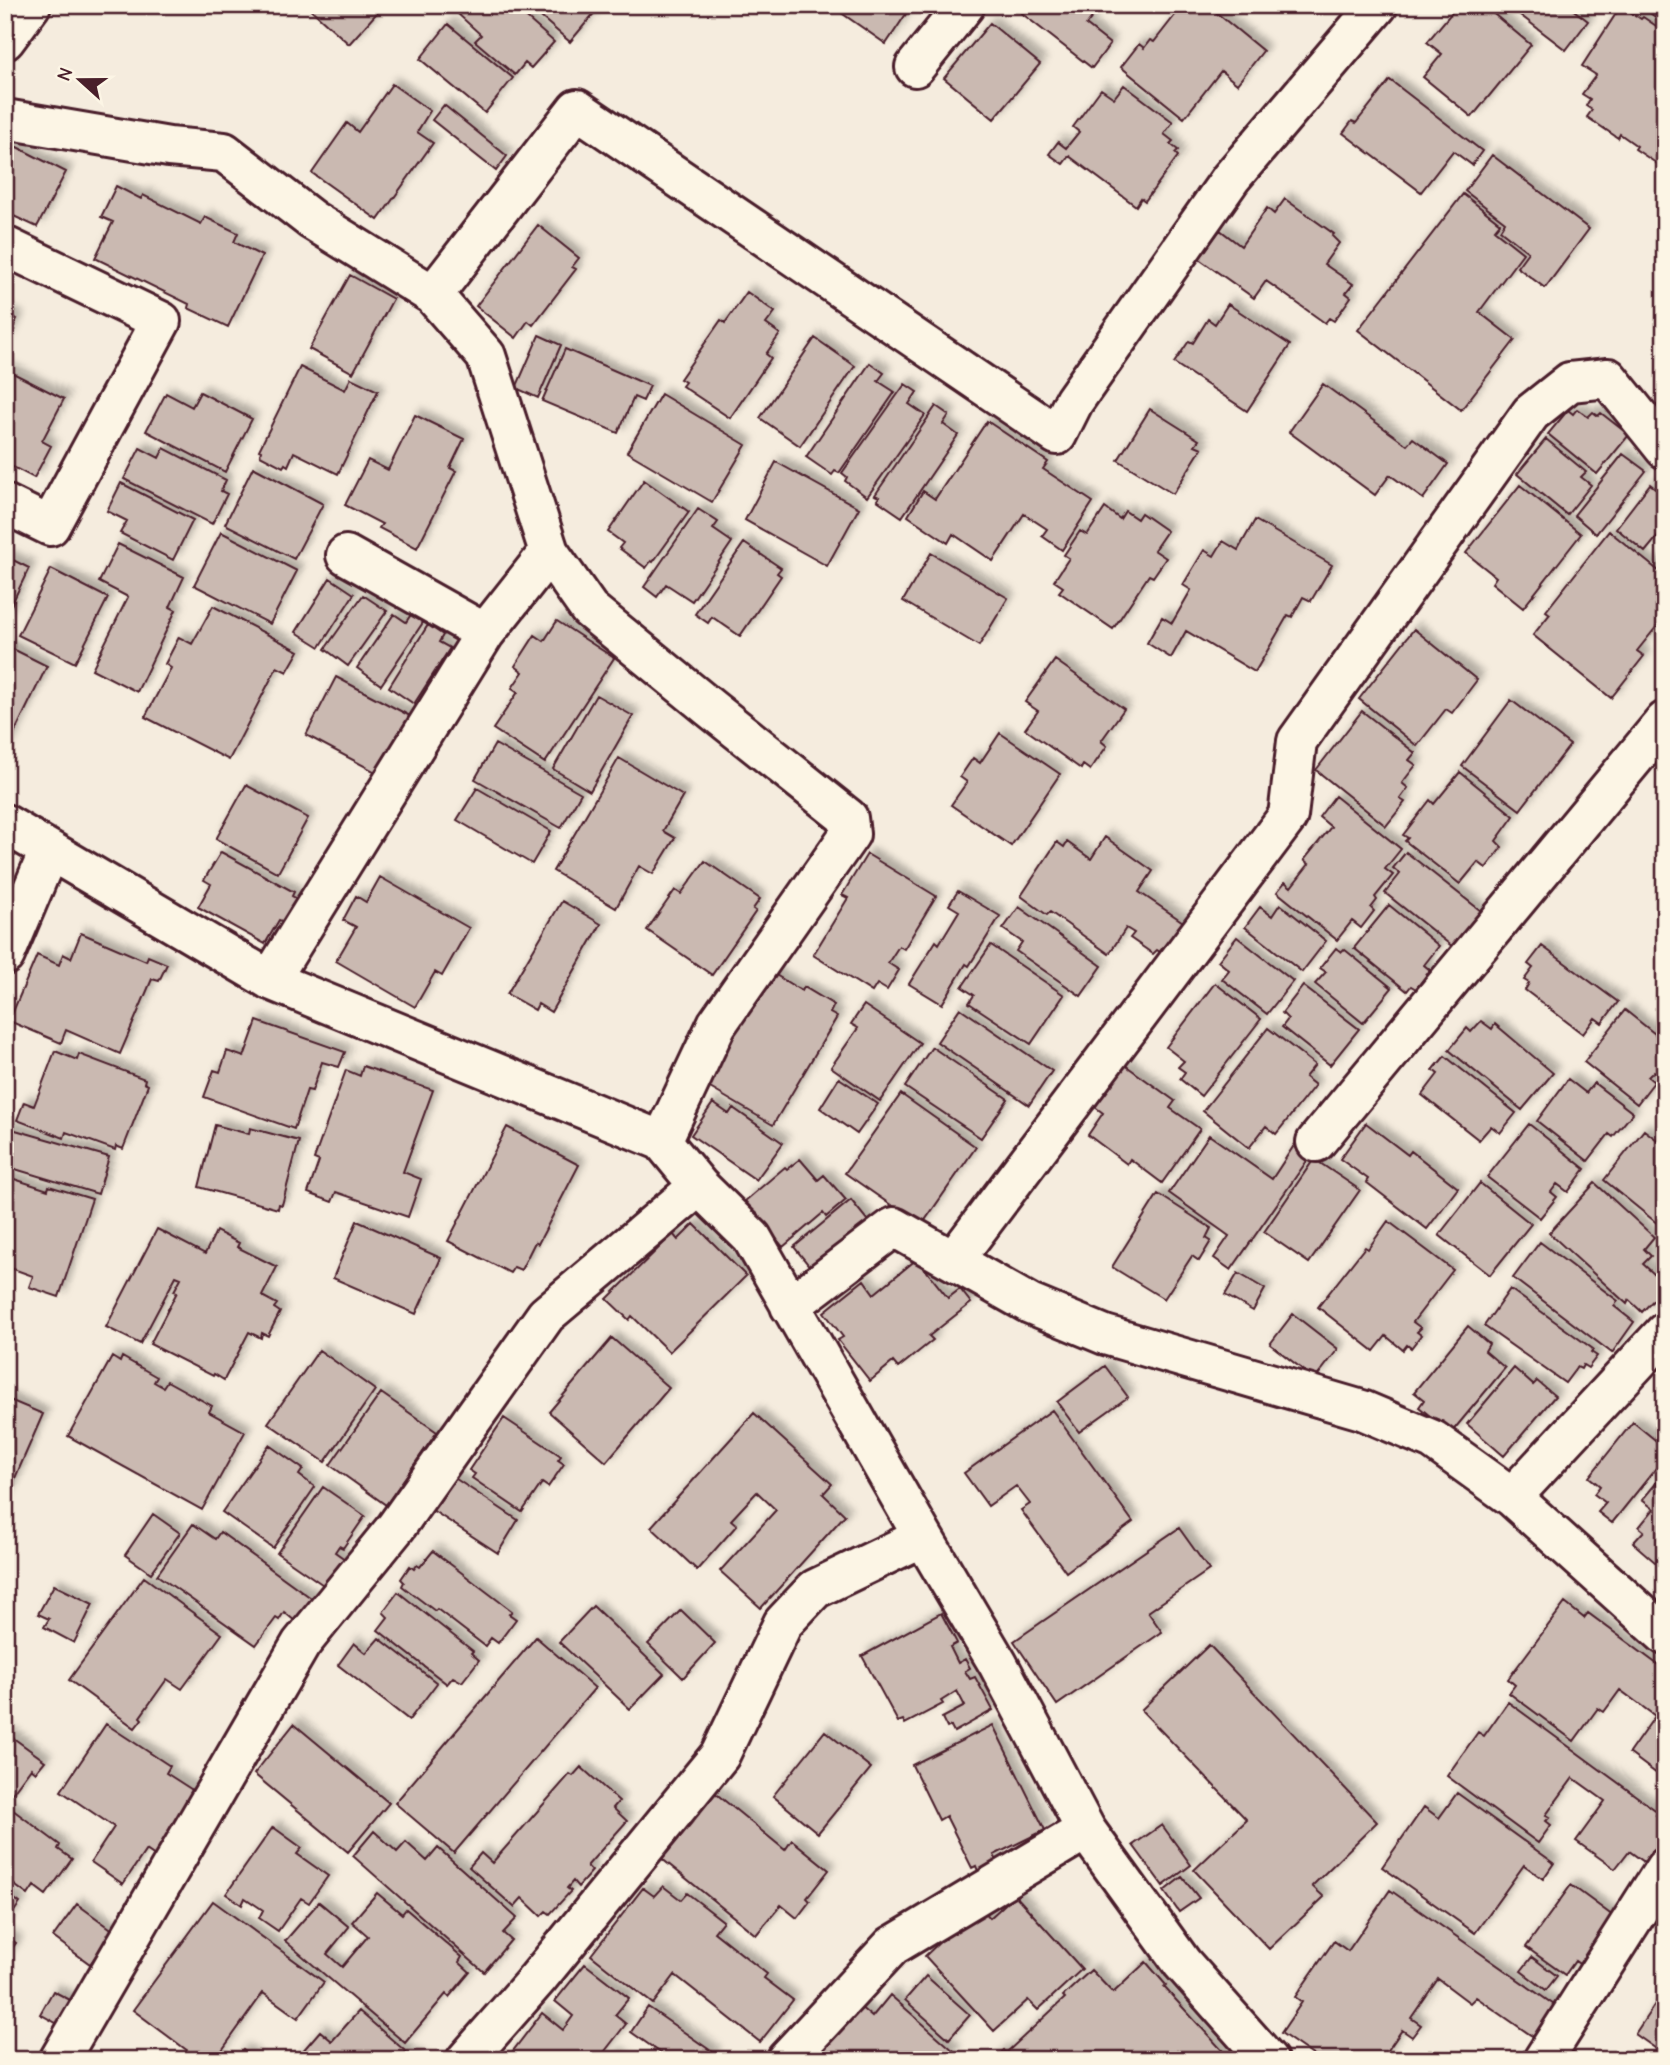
<svg xmlns="http://www.w3.org/2000/svg" width="1670" height="2065" viewBox="0 0 1670 2065" font-family="'Comic Neue',sans-serif">
  <defs>
    <filter id="shadow"><feDropShadow dx="6" dy="-6" stdDeviation="3.5" flood-color="#0004"/></filter>
  </defs>
  <rect width="100%" height="100%" fill="#f5ecde"/>
  <filter id="ink" filterUnits="userSpaceOnUse"><feTurbulence type="fractalNoise" baseFrequency=".0143" numOctaves="2"/><feDisplacementMap in="SourceGraphic" scale="14" xChannelSelector="R" yChannelSelector="G"/><feConvolveMatrix kernelMatrix="1 2 1 2 8 2 1 2 1" color-interpolation-filters="sRGB"/></filter>
  <g filter="url(#ink)">
    <path fill="#cab9b1" stroke="#4a1f2b" stroke-width="2" filter="url(#shadow)" d="M306 5H384L349 44Z
      M465 5H512L554 42 531 68 525 63 515 75 475 41 481 35 458 14Z
      M527 5H601L570 42Z
      M830 5H912L886 44Z
      M1011 5H1102L1086 25 1110 44 1092 68Z
      M1183 5H1189L1193 9 1196 5H1207L1263 51 1237 84 1221 71 1184 118 1121 67 1139 44 1144 48 1150 40 1154 42Z
      M1458 5H1483L1531 45 1472 117 1423 77 1442 54 1427 42Z
      M1507 5H1567L1588 21 1566 50Z
      M1639 5H1665V24Z
      M1621 6 1641 19 1643 17 1665 32V95L1659 104 1665 108V169L1635 149 1637 146 1620 134 1618 138 1587 117 1592 110 1586 106 1590 99 1582 94 1596 75 1582 66Z
      M990 23 1040 64 994 119 944 78Z
      M448 24 513 78 485 113 420 59Z
      M1390 80 1482 151 1472 165 1453 151 1421 192 1343 133 1352 121 1356 123Z
      M392 84 430 111 417 132 433 143 378 220 312 173 347 123 358 132Z
      M1124 85 1173 122 1164 134 1173 141 1170 144 1178 150 1175 153 1178 156 1145 201 1141 198 1136 206 1069 156 1063 164 1049 154 1058 142 1066 148 1079 132 1073 127 1101 89 1114 98Z
      M444 105 507 156 496 171 432 120Z
      M13 145 66 172 37 227 5 212V156Z
      M1492 155 1589 229 1545 288 1517 267 1528 252 1500 230 1505 222 1465 191Z
      M116 186 141 199 143 195 201 224 205 217 238 233 234 242 262 256 228 327 188 308 189 304 95 258 113 222 101 217Z
      M1463 194 1500 223 1494 230 1523 253 1479 312 1515 340 1461 410 1358 330Z
      M1285 199 1334 234 1332 236 1339 243 1324 264 1353 284 1346 293 1351 297 1334 321 1329 318 1325 323 1266 281 1254 298 1199 259 1220 230 1241 246 1267 208 1274 214Z
      M538 225 579 258 572 267 576 269 533 325 528 321 516 338 476 306Z
      M350 275 393 299 353 373 309 349Z
      M747 292 775 312 766 324 780 334 766 354 771 358 730 418 682 386 685 382 680 379 721 320 725 323Z
      M1228 304 1290 345 1247 411 1174 363 1189 341 1193 343 1208 319 1215 324Z
      M5 313 17 319 5 343Z
      M539 335 561 345 538 398 516 388Z
      M815 338 855 366 800 446 760 418Z
      M565 349 650 386 643 401 634 397 618 433 542 401Z
      M870 363 884 373 878 381 895 392 839 473 835 471 832 475 806 457Z
      M300 367 345 390 351 378 378 391 338 474 294 452 288 466 285 464 283 467 260 455 261 451 259 450Z
      M5 369 64 399 42 441 51 446 34 478 5 463Z
      M905 384 917 392 909 404 925 415 867 497 845 481 847 477 842 473Z
      M1323 384 1407 445 1413 438 1448 464 1423 499 1390 475 1375 495 1289 432Z
      M200 392 252 419 225 472 146 431 166 393 192 407Z
      M661 394 746 445 712 502 627 452Z
      M936 406 949 415 943 424 958 435 902 517 877 500 879 497 875 495Z
      M1150 409 1199 440 1195 445 1202 448 1173 494 1118 460Z
      M1577 409 1588 417 1593 412 1598 416 1601 413 1629 435 1597 474 1548 434 1568 410 1573 414Z
      M415 415 464 439 450 468 456 471 417 548 379 528 382 524 345 505 368 460 388 470Z
      M987 421 1048 462 1043 469 1093 502 1062 550 1042 536 1047 529 1024 514 993 561 953 534 948 543 908 516 923 491 935 499Z
      M1546 439 1586 472 1581 477 1591 485 1567 515 1517 474Z
      M140 448 159 458 164 448 226 480 221 491 227 494 212 524 124 479Z
      M1623 454 1646 471 1596 534 1574 515Z
      M776 462 859 508 827 566 745 520Z
      M253 467 323 504 294 559 225 524Z
      M644 480 689 512 653 562 651 561 646 568 619 548 623 543 608 532Z
      M121 483 193 520 173 560 120 533 127 521 107 511Z
      M1650 484 1665 496V528L1645 552 1616 528Z
      M1520 485 1581 534 1523 608 1492 583 1496 577 1466 553Z
      M1105 508 1120 519 1125 511 1137 519 1141 513 1167 531 1154 550 1166 558 1153 577 1149 575 1113 629 1059 592 1063 587 1054 581 1069 558 1064 555 1080 531 1087 535Z
      M698 509 718 522 713 529 732 542 692 601 666 584 657 597 644 587Z
      M1255 520 1332 565 1311 601 1303 597 1292 617 1288 615 1255 672 1186 631 1171 658 1147 643 1162 617 1172 623 1191 590 1183 585 1204 550 1214 556 1223 541 1238 550Z
      M1609 531 1665 576V616L1637 651 1644 656 1611 698 1533 635 1550 614 1546 611Z
      M221 532 297 571 270 624 194 585Z
      M744 543 781 568 777 573 781 576 740 636 712 617 708 623 695 614Z
      M118 544 184 577 170 607 176 610 137 692 92 669 128 597 99 582Z
      M931 553 1008 598 979 646 903 601Z
      M5 556 29 568 5 618Z
      M51 569 108 598 75 663 18 635Z
      M330 578 354 594 320 647 296 632Z
      M363 595 387 611 348 666 325 649Z
      M213 606 299 651 287 672 277 667 229 760 145 717 171 668 165 664 179 637 192 644Z
      M412 613 424 621 381 685 357 668 394 614 406 622Z
      M557 621 614 658 545 763 493 729 518 692 512 688 523 672 515 666 535 635 544 641Z
      M428 625 443 635 439 642 450 648 414 704 389 687Z
      M1414 629 1477 680 1452 713 1446 709 1417 746 1359 699Z
      M5 645 47 666 5 752Z
      M1055 660 1124 709 1101 741 1107 746 1090 770 1083 765 1081 769 1025 729 1038 711 1025 702Z
      M336 677 412 717 381 775 306 735Z
      M596 695 633 716 590 791 553 769Z
      M1511 700 1570 745 1520 810 1462 766Z
      M1362 711 1415 753 1409 760 1416 765 1402 783 1408 788 1400 799 1405 802 1386 826 1316 770Z
      M1000 733 1060 774 1011 846 951 805 967 782 960 777 973 758 980 763Z
      M495 744 581 793 561 828 475 779Z
      M619 758 683 796 663 831 675 838 653 874 639 866 616 908 553 871Z
      M1460 772 1514 816 1496 841 1502 847 1486 868 1478 862 1460 884 1405 841 1408 838 1403 835 1430 800 1434 804Z
      M246 785 308 818 278 873 216 839Z
      M477 788 551 831 532 864 457 820Z
      M1335 796 1401 849 1385 869 1393 875 1375 897 1377 900 1371 908 1374 911 1361 928 1352 921 1337 940 1277 892 1285 882 1291 887 1309 864 1304 860 1331 827 1319 817Z
      M1105 837 1153 871 1139 892 1189 926 1167 957 1157 950 1153 954 1130 938 1134 933 1126 928 1109 954 1050 912 1047 915 1021 896 1057 842 1064 847 1067 842 1091 859Z
      M221 852 294 892 292 896 301 901 289 924 279 920 265 944 198 907 211 884 204 880Z
      M1406 852 1481 911 1453 947 1385 893 1400 874 1393 868Z
      M867 854 936 896 904 949 899 946 888 963 899 970 887 990 877 984 872 992 813 955 848 898 842 895Z
      M705 861 760 899 753 909 756 911 712 975 647 930 675 890 681 894Z
      M380 877 469 928 442 976 435 972 415 1007 336 961 356 927 343 920 356 896 366 902Z
      M958 891 1000 916 969 966 966 964 942 1004 909 984 936 941 939 944 959 911 949 905Z
      M562 901 601 924 551 1012 538 1004 535 1010 507 994Z
      M1280 904 1326 941 1302 972 1245 927 1260 907 1272 916Z
      M1389 905 1439 946 1424 965 1430 970 1416 989 1411 986 1407 991 1354 948Z
      M1019 907 1102 966 1081 996 1016 951 1022 942 1003 929Z
      M81 933 146 961 148 956 167 964 159 981 152 979 120 1054 66 1030 61 1043 9 1021 37 955 59 965 63 954 71 958Z
      M1237 937 1293 981 1267 1014 1222 979 1229 970 1218 961Z
      M991 945 1064 995 1031 1044 969 1003 974 995 962 987Z
      M1542 946 1618 1002 1602 1023 1595 1018 1583 1034 1525 990 1529 983 1524 980 1533 968 1528 964Z
      M1336 948 1341 952 1344 949 1392 988 1363 1023 1315 984 1326 972 1320 968Z
      M766 969 802 991 804 987 834 1005 830 1013 837 1017 773 1125 698 1081Z
      M1215 983 1261 1019 1201 1096 1180 1079 1185 1072 1178 1067 1184 1061 1166 1047Z
      M1303 986 1359 1029 1330 1065 1282 1027 1288 1019 1282 1013Z
      M864 1005 920 1043 880 1101 831 1067 858 1028 851 1024Z
      M960 1008 1052 1071 1029 1105 937 1042Z
      M1625 1010 1665 1042V1077L1664 1078 1654 1071 1648 1077 1654 1082 1637 1104 1584 1062Z
      M257 1021 345 1052 339 1067 322 1062 312 1091 307 1090 294 1129 204 1097 214 1070 220 1072 227 1051 244 1057Z
      M1481 1021 1492 1029 1495 1024 1553 1073 1522 1110 1449 1050 1467 1028 1471 1032Z
      M1268 1028 1315 1065 1305 1077 1315 1085 1276 1134 1266 1126 1249 1148 1203 1111Z
      M932 1047 1008 1099 981 1138 905 1087Z
      M55 1051 77 1060 79 1054 145 1079 144 1083 148 1085 123 1149 116 1146 115 1150 66 1132 64 1138 17 1120 24 1102 34 1106Z
      M1445 1056 1516 1113 1500 1133 1491 1126 1479 1140 1422 1095 1438 1074 1433 1070Z
      M1125 1065 1175 1101 1170 1108 1200 1129 1162 1183 1130 1159 1127 1164 1088 1135 1103 1113 1095 1107Z
      M363 1066 433 1090 403 1172 421 1179 408 1217 336 1192 332 1202 308 1193 319 1161 314 1159 346 1070 360 1076Z
      M839 1078 878 1104 857 1134 820 1108Z
      M1568 1079 1586 1093 1594 1083 1633 1113 1613 1137 1609 1134 1588 1161 1537 1121Z
      M901 1094 976 1147 921 1226 845 1173Z
      M713 1103 729 1114 733 1108 783 1143 756 1180 691 1135Z
      M1366 1123 1408 1155 1411 1151 1458 1188 1427 1229 1366 1182 1368 1179 1340 1159Z
      M1529 1124 1585 1169 1568 1192 1557 1184 1551 1192 1557 1197 1540 1218 1487 1177Z
      M215 1125 249 1134 250 1128 299 1141 282 1205 279 1204 278 1209 199 1187Z
      M5 1127 109 1157 98 1194 5 1166Z
      M507 1127 579 1165 538 1244 535 1242 521 1270 514 1267 510 1273 448 1241Z
      M1644 1130 1665 1146 1664 1229 1604 1180Z
      M1209 1135 1272 1179 1295 1144 1311 1155 1231 1270 1214 1258 1229 1236 1169 1193Z
      M800 1159 818 1180 824 1175 846 1200 826 1217 823 1213 783 1247 745 1201 785 1167 787 1169Z
      M1314 1159 1360 1190 1309 1263 1264 1232Z
      M5 1176 48 1190 49 1186 92 1199 59 1297 29 1287 33 1276 5 1266Z
      M1480 1183 1531 1224 1490 1275 1439 1235Z
      M1595 1183 1654 1237 1644 1249 1651 1256 1643 1264 1665 1284V1288L1642 1312 1629 1300 1627 1304 1549 1233Z
      M1158 1194 1211 1228 1206 1238 1211 1241 1199 1261 1192 1256 1164 1299 1112 1267Z
      M851 1200 872 1226 815 1273 794 1247Z
      M357 1221 441 1258 416 1314 333 1278Z
      M1388 1221 1453 1270 1413 1322 1421 1328 1417 1332 1421 1335 1411 1348 1407 1345 1403 1350 1386 1336 1374 1351 1318 1307 1365 1247 1368 1249Z
      M694 1224 746 1276 669 1352 632 1316 629 1320 607 1299 673 1234 678 1240Z
      M157 1229 205 1254 216 1231 239 1243 237 1247 277 1267 262 1296 277 1304 274 1308 280 1312 268 1336 262 1333 261 1338 249 1332 224 1380 214 1374 213 1376 150 1344 177 1292 174 1291 181 1278 176 1276 140 1344 106 1327Z
      M1540 1242 1618 1301 1614 1306 1634 1322 1612 1353 1513 1278Z
      M917 1259 948 1298 960 1289 971 1303 929 1336 933 1340 898 1368 893 1362 870 1381 838 1340 843 1337 824 1312 864 1280 874 1294Z
      M1238 1273 1265 1289 1253 1311 1225 1295Z
      M1510 1289 1593 1349 1591 1352 1597 1356 1588 1368 1583 1365 1581 1369 1577 1367 1565 1383 1484 1326Z
      M1293 1314 1338 1349 1315 1379 1270 1344Z
      M1468 1326 1489 1344 1485 1351 1505 1368 1451 1433 1419 1407 1424 1400 1414 1392Z
      M612 1338 669 1388 606 1462 549 1412Z
      M319 1350 375 1390 325 1462 268 1423Z
      M112 1357 120 1362 122 1357 157 1377 154 1382 163 1387 167 1381 212 1406 209 1412 245 1432 202 1510 68 1436Z
      M1105 1366 1128 1397 1079 1432 1057 1402Z
      M1514 1368 1533 1385 1537 1381 1555 1396 1504 1456 1467 1424Z
      M381 1393 437 1432 386 1505 330 1465Z
      M5 1398 43 1414 5 1501Z
      M1052 1410 1133 1522 1066 1572 1021 1510 1030 1504 1016 1486 988 1506 964 1473Z
      M754 1413 832 1484 823 1494 845 1515 761 1608 720 1571 776 1510 757 1492 731 1520 737 1525 697 1570 651 1527Z
      M504 1418 561 1456 558 1460 564 1464 548 1487 542 1483 522 1512 472 1478 475 1474 469 1470Z
      M1633 1422 1665 1448V1457L1612 1523 1598 1512 1606 1503 1594 1494 1600 1486 1589 1477Z
      M269 1445 303 1469 299 1475 315 1487 273 1548 222 1512Z
      M450 1475 518 1520 498 1553 429 1508Z
      M1662 1476 1665 1478V1561L1661 1558 1656 1563 1633 1543 1644 1531 1639 1527 1654 1509 1642 1500Z
      M323 1487 365 1516 343 1548 339 1546 335 1552 349 1562 329 1589 277 1553Z
      M153 1514 180 1533 151 1573 125 1555Z
      M193 1524 215 1539 220 1532 318 1603 301 1626 284 1612 279 1620 276 1618 256 1645 157 1575Z
      M1179 1528 1209 1570 1148 1612 1162 1632 1057 1705 1014 1641Z
      M433 1551 512 1611 509 1614 516 1619 498 1643 491 1638 485 1646 437 1609 435 1611 402 1586 404 1582 401 1579 410 1566 414 1569 417 1565 420 1567Z
      M144 1577 222 1634 182 1689 167 1679 140 1717 142 1719 135 1728 69 1680Z
      M54 1585 93 1604 74 1643 44 1627 49 1619 38 1614Z
      M398 1592 473 1651 471 1653 479 1660 462 1682 453 1677 447 1684 378 1630 388 1617 383 1612Z
      M1565 1603 1584 1618 1588 1613 1665 1670V1780L1629 1753 1655 1716 1620 1690 1604 1712 1598 1708 1574 1741 1509 1693 1515 1685 1508 1679Z
      M593 1606 664 1674 630 1709 559 1642Z
      M681 1610 715 1643 683 1678 648 1644Z
      M941 1613 957 1643 950 1647 958 1663 965 1659 970 1668 965 1671 970 1679 975 1677 993 1710 954 1732 951 1726 947 1728 942 1718 965 1706 957 1691 941 1701 943 1704 905 1724 903 1720 898 1722 862 1656Z
      M536 1637 595 1688 454 1853 395 1803Z
      M379 1638 437 1683 409 1720 338 1665 354 1643 366 1653Z
      M1209 1645 1377 1822 1312 1886 1324 1897 1269 1949 1194 1870 1247 1820 1141 1710Z
      M1508 1702 1658 1812 1656 1815 1665 1821V1840L1647 1864 1629 1851 1615 1869 1576 1841 1605 1801 1573 1778 1546 1815 1550 1817 1546 1821 1551 1825 1538 1843 1447 1776 1478 1732 1484 1736Z
      M106 1724 170 1766 166 1773 197 1793 155 1856 146 1850 123 1884 91 1862 114 1827 61 1791Z
      M294 1724 389 1803 348 1852 254 1774Z
      M993 1725 1045 1830 994 1855 997 1861 978 1871 976 1866 972 1868 946 1816 939 1820 912 1765Z
      M825 1731 871 1768 818 1833 773 1796Z
      M5 1732 45 1761 36 1772 31 1768 5 1803Z
      M581 1767 619 1801 613 1808 627 1821 587 1866 592 1871 578 1887 573 1881 567 1888 571 1891 550 1914 546 1911 541 1916 522 1898 514 1907 469 1867 481 1853 492 1863 570 1774 573 1776Z
      M714 1792 785 1850 792 1840 829 1870 807 1898 810 1901 797 1918 781 1905 756 1935 661 1858Z
      M1457 1793 1554 1863 1543 1879 1524 1865 1475 1933 1382 1867 1424 1807 1439 1818Z
      M5 1804 60 1845 58 1849 72 1859 46 1895 34 1886 28 1895 5 1878Z
      M1162 1825 1191 1865 1163 1886 1133 1845Z
      M273 1827 302 1848 297 1854 328 1876 309 1903 301 1898 278 1931 259 1918 263 1910 245 1898 242 1905 226 1894Z
      M374 1831 397 1852 406 1842 427 1861 438 1848 517 1918 503 1933 511 1940 484 1972 353 1856Z
      M1182 1877 1199 1898 1179 1912 1164 1891Z
      M1571 1885 1617 1919 1582 1966 1575 1961 1565 1975 1526 1947Z
      M663 1886 681 1900 687 1893 723 1921 714 1932 767 1974 764 1978 793 2000 760 2042 675 1975 653 2004 591 1955 643 1888 654 1896Z
      M1390 1890 1557 2007 1535 2038 1476 1997 1470 2003 1438 1979 1411 2018 1421 2025 1412 2037 1402 2030 1382 2059 1374 2054 1370 2060H1320L1281 2033 1302 2002 1295 1997 1334 1941 1348 1951Z
      M5 1892 20 1903 5 1924Z
      M377 1893 402 1914 406 1909 462 1957 459 1962 470 1972 449 1997 446 1994 405 2043 285 1941 319 1902 349 1927 327 1954 342 1967 368 1936 352 1922Z
      M1015 1895 1082 1969 1038 2010 1028 2000 994 2031 925 1956 979 1905 990 1918Z
      M213 1901 324 1982 298 2018 263 1993 215 2060H200L133 2010Z
      M77 1904 114 1931 90 1964 53 1937Z
      M5 1935 16 1943 5 1958Z
      M1532 1957 1557 1976 1546 1990 1521 1971Z
      M1146 1962 1166 1985 1164 1987 1231 2060H1150L1145 2054 1138 2060H993L1004 2050 1006 2053 1065 1998 1063 1996 1091 1970 1113 1993Z
      M585 1964 629 1998 615 2015 626 2024 598 2060H506L542 2013 563 2030 573 2016 555 2001Z
      M926 1976 970 2015 949 2039 905 2000Z
      M1665 1989V2055L1635 2034Z
      M53 1991 76 2003 63 2027 40 2014Z
      M890 1995 954 2051 946 2060H804L859 2006 872 2017Z
      M648 2007 714 2053 710 2060H662L665 2056 631 2032Z
      M359 2011 412 2057 414 2055 420 2060H295L320 2031 332 2041Z
      M243 2050 255 2060H236Z
      M615 2053 624 2060H609Z"/>
    <g fill="none" stroke-linecap="round" stroke-linejoin="round">
      <defs>
        <path id="minor" d="M5 40 31 5
          M915 67 965 5
          M5 119 169 147 224 152 312 220 433 295 486 356 549 552 589 609 710 708 848 818 850 834 717 1024 662 1141
          M5 246 161 321 50 526 5 504
          M433 295 577 109 1057 435 1074 401 1231 178 1378 5
          M346 555 485 633
          M5 824 270 980 662 1141 699 1186 752 1238 923 1537 998 1664 1086 1830 1182 1963 1268 2060
          M5 955 49 851
          M270 980 485 633 549 552
          M1316 1142 1665 721
          M954 1260 1288 816 1297 741 1531 413 1570 382 1608 378 1665 449
          M790 1306 894 1227 1030 1304 1105 1335 1362 1410 1433 1440 1512 1497 1665 1635
          M1512 1497 1665 1332
          M59 2060 301 1644 396 1527 546 1315 699 1186
          M466 2060 538 1978 720 1755 783 1623 815 1589 923 1537
          M786 2060 892 1946 1086 1830
          M1543 2060 1665 1868"/>
      </defs>
      <use href="#minor" stroke="#4a1f2b" stroke-width="44"/>
      <use href="#minor" stroke="#fcf5e5" stroke-width="38"/>
    </g>
  </g>
  <rect width="1670" height="2065" fill="none" stroke="#fcf5e5" stroke-width="28"/>
  <rect x="14" y="14" width="1642" height="2037" fill="none" stroke="#4a1f2b" stroke-width="2.5" filter="url(#ink)"/>
  <g transform="translate(80 80) rotate(291)" stroke="#fcf5e5" stroke-width="5" paint-order="stroke">
  <path d="M0-5L12 26L0 18L-12 26Z" fill="#4a1f2b"/>
  <text y="-10" font-size="19" font-weight="bold" text-anchor="middle" fill="#4a1f2b">N</text>
  </g>
</svg>
